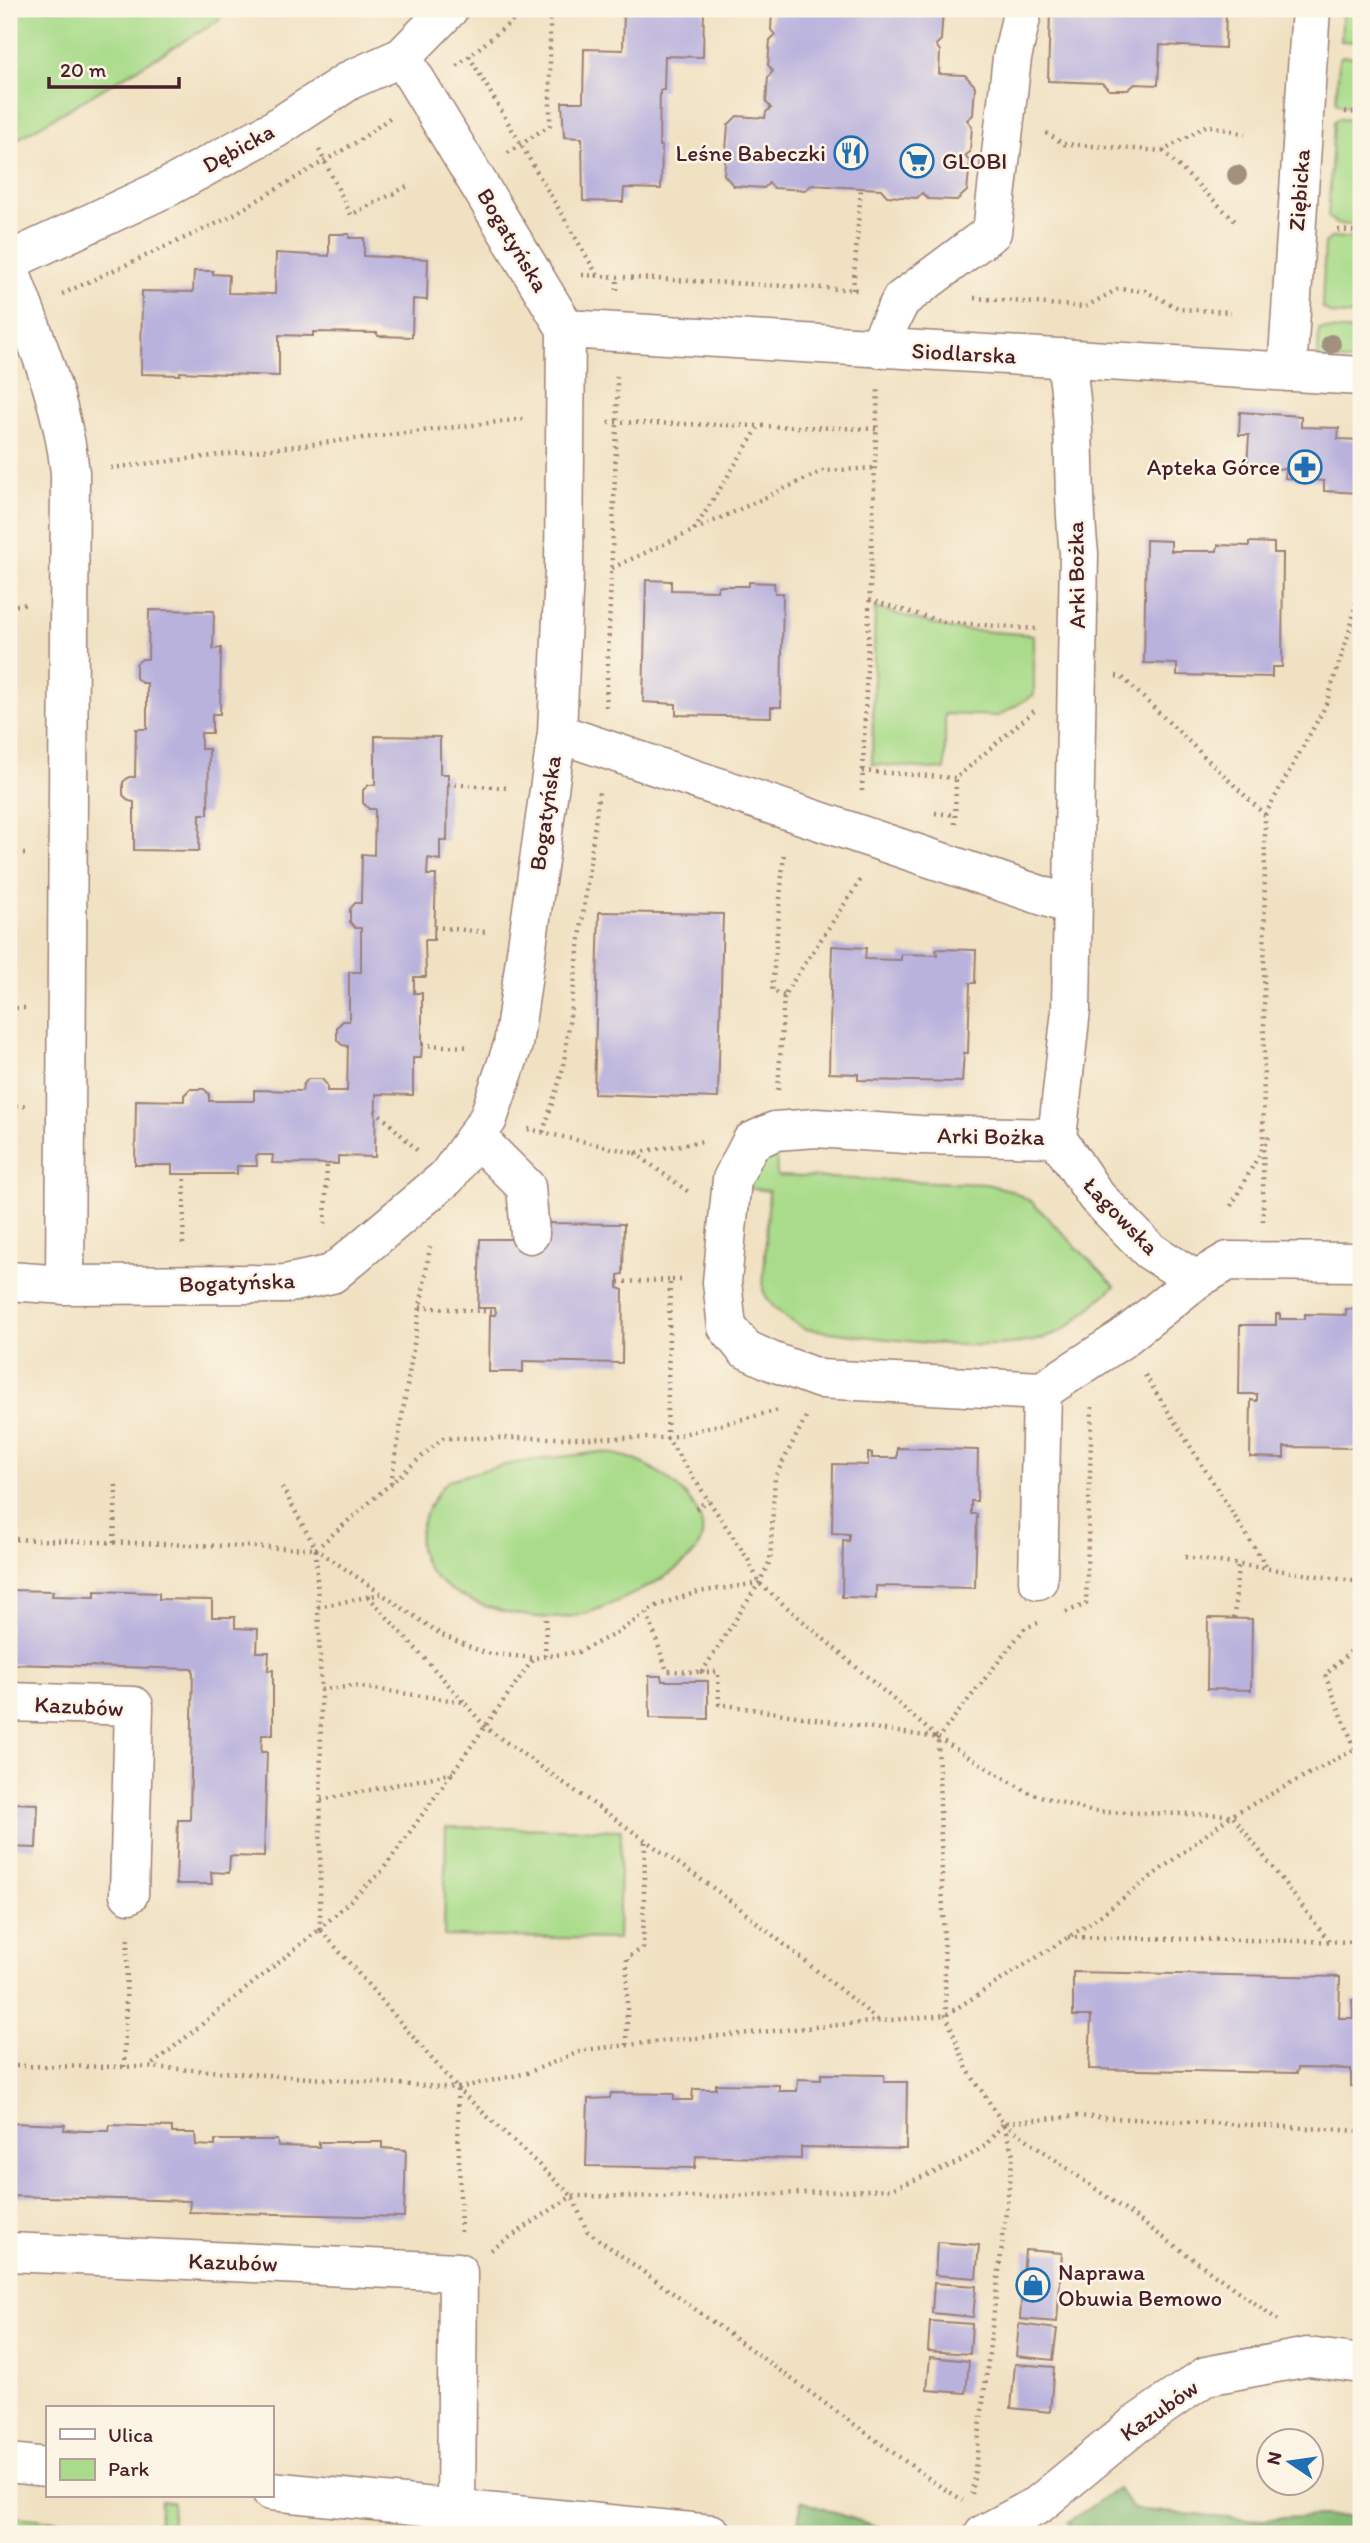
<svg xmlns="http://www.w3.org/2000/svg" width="1370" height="2543" viewBox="0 0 1370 2543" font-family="Itim,sans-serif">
  <rect width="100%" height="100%" fill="#fcf5e5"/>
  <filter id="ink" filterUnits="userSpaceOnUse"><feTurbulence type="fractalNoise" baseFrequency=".0143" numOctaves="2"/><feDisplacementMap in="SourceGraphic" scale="14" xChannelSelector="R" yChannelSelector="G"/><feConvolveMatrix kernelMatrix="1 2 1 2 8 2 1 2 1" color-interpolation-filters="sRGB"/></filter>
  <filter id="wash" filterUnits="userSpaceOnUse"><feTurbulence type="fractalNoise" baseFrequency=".00686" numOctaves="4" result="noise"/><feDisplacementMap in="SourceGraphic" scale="28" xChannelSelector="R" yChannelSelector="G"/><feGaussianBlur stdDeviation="1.57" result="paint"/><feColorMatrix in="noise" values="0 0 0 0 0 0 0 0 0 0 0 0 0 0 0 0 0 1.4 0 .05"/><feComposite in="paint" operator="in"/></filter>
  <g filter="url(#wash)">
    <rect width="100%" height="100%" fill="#f0e1c2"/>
    <path fill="#a9db8a" stroke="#7a7d5a" stroke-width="2" d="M9 9H224L218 21 9 144Z
      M1343 9H1361V42L1341 41Z
      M1342 56 1361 57V106L1340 105 1336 102 1339 60Z
      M1337 119 1361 120V225L1336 224 1328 216 1334 122Z
      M1332 237 1361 239V316L1331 314 1322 307 1325 243Z
      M1319 329 1361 331V362L1318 359Z
      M875 608 951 629 1034 635V695L998 716 945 714V770L872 764Z
      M776 1150 777 1176 986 1184 1010 1190 1032 1202 1115 1286C1100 1298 1072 1327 1056 1334 997 1359 871 1336 805 1329 787 1319 771 1310 763 1290L769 1191 741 1187 755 1160Z
      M601 1452C611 1454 622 1455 632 1459 664 1470 726 1517 693 1554 673 1578 598 1614 567 1617 511 1623 390 1590 426 1514 430 1504 441 1485 450 1480 456 1477 464 1476 470 1474 513 1460 557 1458 601 1452Z
      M446 1827 621 1830 618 1939 444 1936Z
      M161 2501 173 2502 171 2533 185 2534H9V2516L157 2532Z"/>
    <path fill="#86bb76" stroke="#686d50" stroke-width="2" d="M1117 2488 1133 2509 1248 2520 1319 2516 1361 2517V2534H1075L1068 2523Z
      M801 2501 809 2504 896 2533 799 2527Z"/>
    <g id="blocks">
      <path fill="#b9b2dd" d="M624 9H704L703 57 665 56 664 90H660L659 146H662L661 189 624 188 623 202 583 201 582 138 564 137 562 102H583L584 49 623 50Z
        M772 9H943L941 40 936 45 940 51 939 74 965 75 975 86 973 115 967 120 972 126 970 152 965 156 970 162 967 191 957 200 928 199 922 193 917 198 887 196 881 189 861 188 812 185 805 190 774 188 769 183 764 188 734 186 724 175 728 125 737 116 765 118 766 112 771 108 766 102 768 77 773 71 768 65 770 40 775 35 771 30Z
        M1097 9H1123L1122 12 1157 13V9H1226L1225 48 1160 45 1158 85 1135 84 1128 90H1109L1102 83 1048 81 1050 11 1097 12Z
        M329 234H349V238H364V256L428 259 427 300 413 299 412 337 378 336 377 333 313 332V336L279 335V376L180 372V375L141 374 142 291 193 292 194 271H213V274L229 275 228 293 275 294 276 253 329 256Z
        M1240 412 1301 416V427L1339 428 1338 439 1361 440V493L1324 491V481L1285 478 1286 469 1247 466 1249 435H1239Z
        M1146 540 1171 541V551H1217L1218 545 1249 546V542L1274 543V553H1283L1282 667H1272V677L1177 675V664L1144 663Z
        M646 580 671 581V590L717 591 718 586H749V582L774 583 775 593H783L781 707H771V717L676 715V704L643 702Z
        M149 610 214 611 213 649 221 648 220 714H212V733H201V749H209L208 814H200L199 851 134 850V802L129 801 123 795V782L129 777H135L136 729H147V683H142L136 678V664L142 659H148Z
        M375 736 440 737V774H448L447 841 440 840V860L428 858 427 875H436L434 940H425L426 977H414V993H422V1045L421 1058H413V1095L376 1094 375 1157 338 1156V1164L272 1163 273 1155H256L257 1166H237V1174H172V1165H135L136 1100 184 1101V1095L190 1089H204L209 1094V1101H254V1090L302 1091 303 1085 308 1079H322L327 1085V1091H347L348 1046 342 1045 337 1040V1027L343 1021H349V972H361V928H355L350 922V909L355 903H361L362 854 374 855 375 809H369L363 803V790L369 785H375Z
        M599 912 723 914 718 1098 594 1094Z
        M832 946 866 948 865 959 901 960V954L937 955 936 949 976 950 975 983H970L968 1053H964L962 1082 858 1080V1074L829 1073Z
        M544 1223 624 1224 623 1274 618 1275V1288L623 1290 622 1363 523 1361V1372H489L490 1315H495L496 1312 495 1308H478L480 1239H514Z
        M1346 1309 1361 1310V1448L1284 1447V1458L1250 1457 1251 1400 1257 1401V1394H1239L1240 1325H1276V1314H1280V1319H1305V1314L1346 1315Z
        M897 1448 978 1450 977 1501H971V1514H977L975 1588 876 1586V1598L842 1597 843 1540 849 1541V1534L832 1533 833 1464 868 1465V1453H872V1458H897Z
        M9 1590 53 1591 52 1596 95 1597V1591L159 1593V1599L212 1600V1617H235V1628L258 1629 257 1652H269L268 1671 273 1670V1735H262L261 1752H267L264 1857 230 1856 229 1873 211 1872 212 1884H176L178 1820H190L193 1669 9 1664Z
        M1208 1618 1252 1619 1251 1690 1207 1689Z
        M649 1676H661L662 1681H708V1719L650 1718Z
        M9 1803 38 1804 36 1848 9 1847Z
        M1073 1972 1340 1977 1339 2018H1353L1352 2000H1361V2086H1351V2069L1298 2068 1297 2073 1089 2069 1091 2016H1073Z
        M821 2074 884 2075V2082H907L906 2149 801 2147V2159L696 2156 695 2168 586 2166 588 2099 610 2098 611 2093 674 2094V2100H692L693 2089H716V2084L779 2085V2091H797L798 2079 821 2080Z
        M9 2123 65 2125 64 2130 86 2131H109L110 2125 172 2127V2133H195L196 2145 215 2146V2140H277L278 2146 319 2147V2142H382V2148L406 2150 404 2217 189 2212 190 2201 9 2196Z
        M937 2242 979 2245 976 2278 935 2275Z
        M1025 2250 1062 2253 1057 2322 1020 2319Z
        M934 2283 976 2286 973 2317 932 2313Z
        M930 2321 972 2324 970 2354 928 2351Z
        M1019 2324 1057 2329 1053 2360 1016 2356Z
        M930 2357 969 2361 966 2393 927 2390Z
        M1015 2364 1054 2367 1050 2412 1011 2408Z"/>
    </g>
  </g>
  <g filter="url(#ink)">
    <use href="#blocks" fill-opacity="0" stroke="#9d8076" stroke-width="2"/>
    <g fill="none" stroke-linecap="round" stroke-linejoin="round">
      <defs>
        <path id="minor" d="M9 261 168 187 275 129 350 80 402 57 449 9
          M9 268C34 336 63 401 70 473L65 1285
          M566 329 1361 376
          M877 348 901 300 992 232 1012 58 1023 9
          M1287 372 1311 9
          M557 733 1073 906
          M476 1137 526 1187 530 1234
          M1057 1138 1096 1196 1150 1251 1196 1280 1228 1261 1361 1262
          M9 1281 65 1285 285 1284 332 1274 447 1177 488 1119 513 1045 557 733 564 570 566 329 402 57
          M1042 1391 820 1379 771 1361 745 1349 727 1327 722 1282 732 1179 751 1142 775 1131 816 1128 920 1135 1057 1138 1071 1010 1079 553C1071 489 1078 422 1065 358
          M1038 1580 1042 1391 1122 1339 1196 1280
          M9 1702 134 1706 129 1894
          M9 2252 458 2272 456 2510
          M9 2463 47 2467
          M271 2491 712 2534
          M984 2534 1038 2505 1135 2425 1206 2376 1308 2357 1361 2364"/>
      </defs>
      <use href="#minor" stroke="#9d8076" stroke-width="41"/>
      <path stroke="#9d8076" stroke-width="4.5" stroke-dasharray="2 5" stroke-linecap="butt" d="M469 56 598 276
        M457 66 527 9
        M1345 112 1361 113
        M1046 133 1064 144 1163 151 1207 125 1245 134
        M319 150 351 215 408 186
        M1163 151 1237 223
        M508 153 550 125V9
        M1338 230 1361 232
        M582 275 860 290
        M617 290V277
        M853 290 861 188
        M62 294 224 220 360 140 392 116
        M974 298 1085 307 1118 289 1145 291 1180 309 1231 312
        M608 422 876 429
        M111 468 523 419
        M694 530 758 428
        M612 568 823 471 875 468
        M869 600 944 622 1036 629
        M9 606 29 604
        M1116 676 1122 677 1265 815 1263 1221
        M606 707 617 424V373
        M862 771 956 778
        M448 784 509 788
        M862 791 878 387
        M935 813 955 815
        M1265 815 1325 707 1351 626 1361 579
        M955 824 956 778 1034 711
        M9 854H25
        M434 927 486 932
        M784 995 772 991 784 853
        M9 1008H25
        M422 1045 469 1047
        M778 1090 784 995 862 878
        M9 1106H25
        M375 1110 417 1150
        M528 1129 634 1153 704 1141
        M543 1132 563 1069 599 792
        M635 1153 690 1193
        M1231 1206 1271 1133
        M325 1224 327 1164
        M183 1244 185 1174
        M681 1280H670L667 1438 749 1561 759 1583 938 1738 946 2015 967 2069 1003 2123 1013 2154 972 2494
        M618 1282 670 1280
        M420 1307 496 1312
        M1145 1375 1268 1569
        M806 1417 775 1477 770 1561 759 1583 702 1672H718L719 1704 937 1738
        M391 1483 430 1247
        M282 1487 316 1549 442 1635 485 1653 534 1658
        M696 1509 708 1500
        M9 1539 316 1549 321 1690 320 1929 382 1871 534 1658 578 1652 617 1633 658 1605 698 1592 759 1583
        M114 1543 116 1484
        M316 1549 443 1438H667L779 1410
        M1185 1557 1361 1582
        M368 1596 464 1702
        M318 1607 381 1594
        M1066 1612 1086 1604 1092 1407
        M647 1613 667 1671 702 1672
        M1234 1618 1238 1565
        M1038 1623 1025 1628 938 1738 1027 1792 1093 1812 1232 1815 1329 1941
        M1361 1642 1325 1675 1361 1763
        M545 1656 546 1617
        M321 1690 353 1686 464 1702 486 1728 723 1895 879 2021
        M321 1800 453 1773
        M1068 1937 1361 1942
        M627 2045V1958L643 1948 645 1841
        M9 2066 149 2067
        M124 2067 128 1934
        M458 2088 527 2073 584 2050 663 2041 946 2015 1089 1924 1232 1815 1361 1746
        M1004 2123 1278 2320
        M461 2232 457 2088 320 1929 149 2067 457 2088 572 2196 587 2231 938 2485 963 2500
        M491 2250 572 2196 708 2197 892 2189 957 2163 985 2146 1003 2123 1077 2116 1361 2131"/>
      <use href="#minor" stroke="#fff" stroke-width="38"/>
    </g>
    <g fill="#a2907c">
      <circle cx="1237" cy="175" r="10"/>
      <circle cx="1331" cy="344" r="10"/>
    </g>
  </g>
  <defs>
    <symbol id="restaurant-ring" viewBox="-11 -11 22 22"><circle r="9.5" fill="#fcf5e5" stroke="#1f6fb2" stroke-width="1.5"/><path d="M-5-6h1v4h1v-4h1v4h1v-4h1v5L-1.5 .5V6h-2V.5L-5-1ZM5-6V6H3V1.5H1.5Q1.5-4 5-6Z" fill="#1f6fb2"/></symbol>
    <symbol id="supermarket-ring" viewBox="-11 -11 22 22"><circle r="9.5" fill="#fcf5e5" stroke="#1f6fb2" stroke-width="1.5"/><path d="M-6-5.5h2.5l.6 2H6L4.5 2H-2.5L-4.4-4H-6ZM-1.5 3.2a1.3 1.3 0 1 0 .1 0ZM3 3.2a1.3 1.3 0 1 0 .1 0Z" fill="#1f6fb2"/></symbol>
    <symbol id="pharmacy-ring" viewBox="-11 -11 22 22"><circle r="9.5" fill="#fcf5e5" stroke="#1f6fb2" stroke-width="1.5"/><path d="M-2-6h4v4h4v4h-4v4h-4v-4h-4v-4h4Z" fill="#1f6fb2"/></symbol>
    <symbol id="shop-ring" viewBox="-11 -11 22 22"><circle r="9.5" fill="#fcf5e5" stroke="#1f6fb2" stroke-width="1.5"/><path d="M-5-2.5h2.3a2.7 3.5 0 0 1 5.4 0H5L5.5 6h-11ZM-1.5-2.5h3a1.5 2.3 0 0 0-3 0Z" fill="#1f6fb2"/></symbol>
  </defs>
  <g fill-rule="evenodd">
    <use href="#restaurant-ring" x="832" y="134" width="38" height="38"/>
    <use href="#supermarket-ring" x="898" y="142" width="38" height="38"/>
    <use href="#pharmacy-ring" x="1286" y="448" width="38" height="38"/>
    <use href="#shop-ring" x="1014" y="2266" width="38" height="38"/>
  </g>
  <g text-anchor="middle" stroke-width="5" stroke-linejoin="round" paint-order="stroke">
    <g font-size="23" fill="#4a1f2b" stroke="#fcf5e5">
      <text transform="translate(238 148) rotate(-29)" y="8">Dębicka</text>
      <text transform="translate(1299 190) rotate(-86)" y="8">Ziębicka</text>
      <text transform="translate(513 240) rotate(59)" y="8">Bogatyńska</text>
      <text transform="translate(964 353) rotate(3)" y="8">Siodlarska</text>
      <text transform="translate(1076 575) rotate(-91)" y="8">Arki Bożka</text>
      <text transform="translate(545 813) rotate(-82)" y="8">Bogatyńska</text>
      <text transform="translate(991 1136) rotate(1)" y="8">Arki Bożka</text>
      <text transform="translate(1121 1216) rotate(46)" y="8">Łagowska</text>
      <text transform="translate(237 1282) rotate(-2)" y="8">Bogatyńska</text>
      <text transform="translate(79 1706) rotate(3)" y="8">Kazubów</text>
      <text transform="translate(233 2262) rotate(2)" y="8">Kazubów</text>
      <text transform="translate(1159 2410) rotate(-35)" y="8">Kazubów</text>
    </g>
    <g font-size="23" fill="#4a1f2b" stroke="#fcf5e5" text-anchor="end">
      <text x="826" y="161">Leśne Babeczki</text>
      <text x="942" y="169" text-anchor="start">GLOBI</text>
      <text x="1280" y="475">Apteka Górce</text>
      <text x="1058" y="2280" text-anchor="start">Naprawa<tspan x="1058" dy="26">Obuwia Bemowo</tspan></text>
    </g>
  </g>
  <rect width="1370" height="2543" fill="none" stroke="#fcf5e5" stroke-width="35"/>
  <rect x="46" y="2406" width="228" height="91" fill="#fcf5e5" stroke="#b59f9b" stroke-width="2"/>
  <rect x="60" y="2429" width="35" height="10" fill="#ffffff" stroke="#b59f9b" stroke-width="2"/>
  <text x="108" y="2442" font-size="21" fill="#4a1f2b">Ulica</text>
  <rect x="60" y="2459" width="35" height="21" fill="#a9db8a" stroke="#b59f9b" stroke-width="2"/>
  <text x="108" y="2476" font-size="21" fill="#4a1f2b">Park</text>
  <g transform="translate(1290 2462) rotate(283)"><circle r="33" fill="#fcf5e5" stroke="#b59f9b" stroke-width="2"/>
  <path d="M0-5L12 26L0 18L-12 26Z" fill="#1f6fb2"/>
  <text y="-10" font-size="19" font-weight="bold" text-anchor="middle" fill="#4a1f2b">N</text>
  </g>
  <path d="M49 77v10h130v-10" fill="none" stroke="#4a1f2b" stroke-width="3.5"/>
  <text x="60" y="77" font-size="21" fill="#4a1f2b" stroke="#fcf5e5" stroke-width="5" paint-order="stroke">20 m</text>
</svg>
